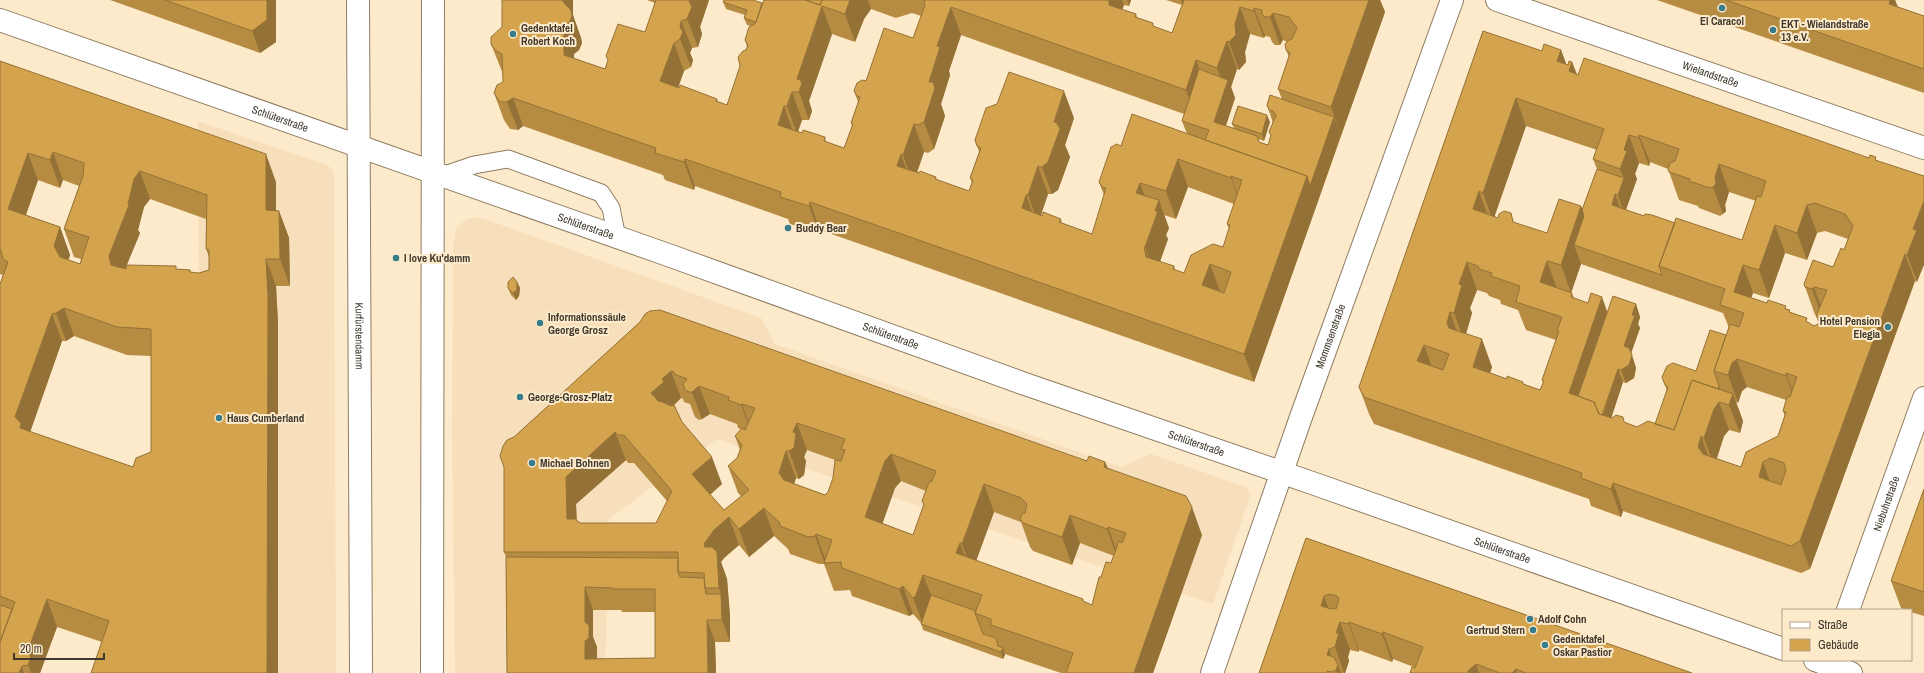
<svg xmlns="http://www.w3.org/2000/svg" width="1924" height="673" viewBox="0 0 1924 673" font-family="'Archivo Narrow',sans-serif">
  <rect width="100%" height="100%" fill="#fdeacb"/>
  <path fill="#f6dfba" d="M198 121 327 165 332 169 334 172 336 673H201Z
    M474 217 485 219 761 318 775 344 1121 467 1151 454 1246 487 1250 492 1249 499 1213 604 717 439 609 519 605 673H455L452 436 453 249 456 229 465 220Z"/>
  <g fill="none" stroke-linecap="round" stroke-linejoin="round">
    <defs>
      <path id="lane" d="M442 176 474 165 508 159 601 193 611 208 617 238"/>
      <g id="street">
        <path id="s1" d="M1497 0 1924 148"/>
        <path id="s2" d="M0 20 671 256 1025 384 1315 484 1783 649"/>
        <path id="s3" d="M1848 610 1924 398"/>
        <path d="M1815 660 1851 673"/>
        <path id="s4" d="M1212 673 1301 417 1452 0"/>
      </g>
      <g id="secondary">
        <path id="s5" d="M358 0 361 673"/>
        <path d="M432 673 433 0"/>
      </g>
    </defs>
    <use href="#lane" stroke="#8f7d62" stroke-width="19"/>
    <use href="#street" stroke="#8f7d62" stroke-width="24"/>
    <use href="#secondary" stroke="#8f7d62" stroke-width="24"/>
    <use href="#lane" stroke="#fff" stroke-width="17"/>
    <use href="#street" stroke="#fff" stroke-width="22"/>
    <use href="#secondary" stroke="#fff" stroke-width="22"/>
  </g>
  <path fill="#b68c43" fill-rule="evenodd" d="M110 0H276V42L260 53Z
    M502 0H573V15L581 38 582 43 579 50 574 54V58L605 69 645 32 655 3 647 0H709L700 27 702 34 698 47 692 48 690 53 693 60 691 67 684 71 678 88 717 99 718 102 727 105 747 47 745 40 751 26 747 25 744 18 745 15 726 9 723 2 762 4 764 0H1131L1129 6 1124 5 1122 10 1136 14 1137 17 1155 27 1172 33 1182 5 1166 0H1380L1385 12 1254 382 820 230 819 233 790 224 788 219 695 186 694 190 665 180 663 175 523 126 518 130 510 129 504 120 494 93 503 82V74L491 44 502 27ZM871 9 896 18 912 13 921 16 913 38 854 91 858 102 851 123 852 126 844 148 826 142 825 137 802 133 798 132 802 120H809L812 111 809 101 832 34 855 42 864 19ZM1250 34 1264 38 1265 36 1270 37 1272 42 1275 45H1280L1283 40 1287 42 1286 50 1289 57 1278 89 1282 99 1267 105 1273 123 1269 132 1271 136 1268 145 1259 142 1258 139 1264 141 1270 122 1232 124 1234 128 1226 126 1235 98 1231 87 1237 69 1239 70 1246 62 1245 52ZM961 35 1184 114 1182 121 1187 134 1121 146 1099 182 1104 195 1092 234 1062 223 1061 219 1041 215 1048 194H1052L1058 190 1070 157 1065 145 1074 118 975 140 979 152 970 178 972 183 969 191 937 180 936 177 917 173 924 152 928 153 934 149 945 116 941 104 950 75 949 71ZM1188 187 1234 204 1227 224 1229 229 1223 247 1184 273 1175 270 1174 266 1160 262 1168 239 1166 235 1169 228 1164 215 1176 219Z
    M1657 0H1895L1898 7 1924 16V93Z
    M1483 31 1542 51 1561 50 1566 64 1568 65 1572 62 1577 74 1869 158 1873 156 1917 282 1915 281 1810 569 1801 573 1623 511 1621 517 1591 506 1589 499 1374 424 1369 414 1359 387ZM1526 126 1597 150 1593 159 1597 169 1582 210 1581 206 1547 233 1514 223 1511 213 1498 218 1494 216ZM1650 162 1668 169 1679 200 1698 206 1699 208 1720 216 1723 214 1726 211 1725 205 1729 192 1756 201 1742 240 1675 223 1644 216 1626 210 1637 179 1635 174 1639 163 1649 166ZM1825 231 1848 239 1844 250 1833 267 1804 284 1814 312 1815 315H1816V316L1819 324 1814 326 1791 313 1787 309 1751 298 1753 293 1769 298 1785 253 1807 260 1817 233ZM1581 264 1723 313 1729 328 1726 335 1696 371 1662 377 1667 391 1655 424 1637 427 1611 418 1623 382 1626 383 1634 378 1636 368 1631 353 1640 328 1638 324 1640 317 1636 304 1607 312 1574 298 1572 293H1571ZM1477 290 1487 293 1489 296 1500 300 1501 304 1518 310 1526 330 1556 340 1542 380 1543 383 1540 390 1490 373 1492 367 1466 334 1472 313 1470 308ZM1747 387 1786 400 1783 411 1785 416 1778 436 1741 467 1717 459 1724 436 1729 430 1740 433 1743 421 1736 402 1738 403 1742 391Z
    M0 61 276 182V210L279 211 289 238 290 286H276L278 324V673H91L102 642 57 627 40 673H0V284L3 275 0 274ZM38 180 60 188 63 180 79 186 64 229 74 257 81 259 80 264 68 260 70 255 60 227 26 215ZM150 199 206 219V249L209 257V270L199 273H191L190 270 177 269H125L140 233 138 230 144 207ZM74 336 127 355 151 356V452L133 467 30 432 62 341H66Z
    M517 282 520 288 519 296 516 300 511 295 508 288Z
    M640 322 1087 461 1105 462 1108 468 1202 535 1153 673H1061L1005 654 1003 659 923 630 921 623 913 614 909 616 852 596 850 590 834 591 824 564H819L790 554 788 549 774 536 749 557 739 545 724 558 721 562 727 579 730 616V642H715L716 673H507L506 557 504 552 514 437ZM681 398 683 399 684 402 690 404 695 417 699 420 702 419 710 414 737 424 738 428 741 429 735 436 740 450 737 458 728 466 738 493 741 496 724 510 710 495 722 484 682 422 674 405ZM807 450 835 460 833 478 828 492 825 495 794 484 796 478 799 479 804 475 806 461 804 457ZM626 460 628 463H634L667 501 656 523H580L577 520 576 504ZM901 481 926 491 922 501 924 505 913 535 882 523 895 488ZM994 512 1021 522 1030 547 1033 551 1072 565 1080 543 1114 556 1111 563 1101 577 1092 605 976 561ZM593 610H621L622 612H655V658L597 659V647L593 637Z
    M1924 489V616L1911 612V610H1906L1901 608 1891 581Z
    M1306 538 1692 673H1410L1416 668 1393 659 1392 662 1359 650V652L1350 650 1348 657 1349 661 1345 673H1259Z"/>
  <path fill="#947237" d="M267 0H276V42L260 53 252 31Z
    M563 0H573V15L581 38 582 43 579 50 574 54V82L564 55Z
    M689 0H709L700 27 702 34 698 47 687 19Z
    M850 0H868L871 9 864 19 855 42 845 14Z
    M1109 0H1122L1124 5 1118 20 1109 5Z
    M1127 0H1131L1129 6Z
    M1181 0H1185L1183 5Z
    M1369 0H1380L1385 12 1341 135 1331 107Z
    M1890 0H1895L1903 21 1889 4Z
    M822 6 832 34 809 101 812 111 809 120 799 92 797 79Z
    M951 7 961 35 949 71 950 75 941 104 945 116 934 149 924 122 929 82 937 46Z
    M1240 7 1250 34 1245 52 1246 62 1239 70 1229 42Z
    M1254 8 1265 36 1264 38 1254 11Z
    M1273 13 1283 40 1280 45 1270 17Z
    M681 21 692 48 690 53 693 60 691 67 680 39V27Z
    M1227 41 1237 69 1231 87 1235 98 1221 140 1214 122 1225 89 1217 68Z
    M674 43 684 71 670 109 660 81Z
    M1561 50 1571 77 1557 61Z
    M1196 60 1206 87 1196 118 1186 90Z
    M1572 62 1582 90 1569 71Z
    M1064 91 1074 118 1065 145 1070 157 1058 190 1052 194 1042 167 1054 122Z
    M792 92 802 120 797 134 787 106Z
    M513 98 523 126 518 130 507 102Z
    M1516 98 1526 126 1493 221 1483 193Z
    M784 106 794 134 778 125Z
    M1267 115 1270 122 1264 141 1262 134Z
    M1334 117 1341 135 1317 204 1310 186Z
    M914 124 924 152 913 183 903 155Z
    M1629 135 1639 163 1635 174 1637 179 1624 214 1618 195 1624 178 1620 169 1624 150Z
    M1639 135 1650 162 1649 166 1639 138Z
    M53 152 63 180 60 188 50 160Z
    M28 153 38 180 18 237 8 209Z
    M266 154 276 182V238L266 210Z
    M901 154 911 182 897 166Z
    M685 159 695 186 694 190 684 162Z
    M1178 159 1188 187 1176 219 1166 191Z
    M1719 164 1729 192 1725 205 1726 211 1723 214 1713 187 1715 178Z
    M1038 166 1048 194 1038 223 1028 195Z
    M140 171 150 199 144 207 138 230 140 233 119 284 111 265 109 256 128 204 134 179Z
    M1231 176 1241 204V206L1231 178Z
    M1307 176 1317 204 1254 382 1244 354Z
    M1140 183 1150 210 1136 193Z
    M1479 191 1489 219 1473 209Z
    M1615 194 1622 213 1612 205Z
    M1026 195 1036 222 1022 208Z
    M1159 200 1169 228 1166 235 1168 239 1155 275 1145 247 1155 211Z
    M1924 201V265L1917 282 1907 255 1913 229Z
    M810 202 820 230 819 233 809 206Z
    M1807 205 1817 233 1807 260 1797 233Z
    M1581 206 1591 234 1574 245 1581 264 1571 293 1561 265Z
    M279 211 289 238 290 286 280 259Z
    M1775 225 1785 253 1769 298 1759 270Z
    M60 227 70 255 64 274 54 246Z
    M1144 247 1154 274 1146 257Z
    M1905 254 1915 281 1810 569 1800 541Z
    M266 259 276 286 278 324V673H267Z
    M1547 261 1557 289 1540 282Z
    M1467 262 1477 290 1470 308 1472 313 1464 341 1454 313 1459 284Z
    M1210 264 1220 291 1202 285Z
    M1743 265 1753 293 1745 315 1734 292Z
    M517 282 520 288 519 296 516 300 513 293Z
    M1814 287 1824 315 1822 317 1812 289Z
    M1602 297 1612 325 1583 410 1569 393Z
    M1636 304 1640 317 1638 324 1640 328 1629 359 1624 346 1632 315Z
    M64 308 74 336 66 341 56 313Z
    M1450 312 1460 340 1457 350 1447 323Z
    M52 314 62 341 27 441 31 451 15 417Z
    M1482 339 1492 367 1483 394 1473 367Z
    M1424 345 1434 373 1417 361Z
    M1740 352 1737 360 1747 387 1742 391 1738 403 1728 375 1723 374Z
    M1632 355 1636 368 1634 378 1626 383 1621 370Z
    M1618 369 1623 382 1608 428 1603 415Z
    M671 371 681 398 673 406 661 421 651 393 662 379Z
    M1786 373 1796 401V404L1786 376Z
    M699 386 710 414 702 419 692 392Z
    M1719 386 1724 399 1719 402 1729 430 1724 436 1714 465 1704 438 1714 400Z
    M1733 394 1743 421 1740 433 1729 405Z
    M742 404 752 431V433L741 405Z
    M797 423 807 450 804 457 806 461 804 475 799 479 789 451 793 432Z
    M615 432 626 460 576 504 577 546 567 519 566 477Z
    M1701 436 1711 464 1698 447Z
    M786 451 796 478 789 501 779 473Z
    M891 454 901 481 895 488 875 545 865 517 885 461Z
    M712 457 722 484 703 501 692 474Z
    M1105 462 1115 489 1104 467Z
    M1763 462 1773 490 1759 477Z
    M1613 483 1623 511 1621 517 1611 489Z
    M984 484 994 512 972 572 962 544Z
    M1192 507 1202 535 1153 673H1134Z
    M764 508 774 536 749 557 739 529Z
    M1070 515 1080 543 1072 565 1062 537Z
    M729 517 739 545 724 558 721 562 727 579 730 616V642L722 620 721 594 705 547 704 544 714 530Z
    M1108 527 1118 555 1117 557 1107 529Z
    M816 534 826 561 825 564 815 536Z
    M960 543 970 571 956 553Z
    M923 575 934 602 923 624 913 598Z
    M903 586 913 614 909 616 899 589Z
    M585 587 593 610V637L597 647V661L585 659Z
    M1324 596 1334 624 1321 606Z
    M47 599 57 627 40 673H31L28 665 27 653Z
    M707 620 715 642 716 673H708Z
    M1340 622 1350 650 1348 657 1349 661 1345 673H1344L1335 647 1336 633Z
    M1349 622 1359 650V652L1349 624Z
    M1383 632 1393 659 1392 662 1382 634Z
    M1003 648 1005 655 1003 659 1001 652Z
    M1329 649 1336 670 1338 665 1341 673H1337L1336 670 1327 655Z
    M1476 664 1479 673H1469L1468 671Z
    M22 666 24 673H19Z
    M1516 669 1517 673H1512Z"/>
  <path fill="#d4a34e" stroke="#947237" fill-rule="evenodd" d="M165 0H267V20L252 31Z
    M502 0H563V2L571 10 572 16 569 23 564 26V55L605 69 608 60 606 56 618 24 645 32 656 0H689V1L692 7 687 19 681 21 680 27 683 32 680 39 674 43 660 81 679 88 680 85 717 99 716 101 727 105 740 66 738 57 743 51 746 50 748 45 745 40 749 27 755 24 764 0H805L820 5 822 0H850L845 14 822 6 797 79 800 80 802 83 799 92H792L787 106H784L778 125 802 133 803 130 825 137 824 141 844 148 853 124 851 123 860 97 857 96 854 91 857 83 862 80 866 81 884 28 913 38 925 5 924 0H1109V5L1136 14 1135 17 1153 23V26L1172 33 1184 0H1369L1331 107 1278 89 1290 53 1286 50 1285 44 1289 40 1292 39 1297 28 1289 17 1273 13 1270 17H1265L1262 14V10L1254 8V11L1240 7 1235 24 1236 35 1229 42 1227 41 1217 68 1196 60 1186 90 951 7 937 46 940 47 929 82H933L935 88 924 122 918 125 914 124 903 155 901 154 897 166 919 173 920 171 936 177 935 179 969 191 973 180 970 178 981 148 977 146 975 140 986 108 997 104 1009 72 1064 91 1054 122 1057 123 1060 129 1048 162 1042 167 1038 166 1028 195H1026L1022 208 1042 216 1043 212 1061 219 1059 222 1092 234 1106 188 1102 187 1099 182 1111 147 1117 144 1121 146 1132 114 1307 176 1244 354 810 202 809 206 780 197 781 192 685 159 684 162 655 153 656 148 513 98 507 102H500L494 93 497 85 503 82 502 54 495 50 491 44V37L502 27ZM1178 159 1231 178V176L1242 180 1227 224 1230 225 1223 247 1213 244 1191 255 1184 273 1173 269 1174 266 1146 257 1144 247H1145L1158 211H1155L1159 200 1136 193 1140 183 1166 191ZM1210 264 1231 272 1224 293 1202 285Z
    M724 0H753L762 3 756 22 744 18 747 10 723 2Z
    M805 0H822L820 5Z
    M1726 0H1890L1889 4 1924 16V69Z
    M1483 31 1542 51 1544 44 1561 50 1557 61 1568 65 1569 61 1572 62 1569 71 1578 75 1584 58 1869 158 1870 155 1876 157 1875 160 1924 176V201L1913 229 1917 230 1907 255 1905 254 1800 541 1791 546 1613 483 1611 489 1581 478 1582 473 1364 397 1359 387ZM1516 98 1604 129 1593 159 1620 169 1627 151 1624 150 1629 135 1639 138V135L1679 149 1675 161 1670 163 1668 169 1669 172 1690 179 1689 181 1710 188 1713 187 1716 184 1715 178 1719 164 1766 181 1761 197 1757 196 1742 240 1676 218 1659 266 1725 289 1720 305 1744 313 1739 327 1730 324 1714 371 1728 375 1732 363 1737 359 1786 376V373L1797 377 1790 397H1787L1783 411 1786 412 1778 436 1746 452 1741 467 1703 454 1698 447 1701 436 1704 438 1714 409 1719 402 1729 405 1733 394 1692 380 1674 430 1648 421 1637 427 1624 422 1623 417 1616 415 1612 418 1599 414 1594 402 1569 393 1602 297 1591 293 1588 303 1571 297 1572 293 1540 282 1547 261 1561 265 1581 206 1559 199 1547 233 1513 222 1511 213 1504 211 1499 214 1498 218 1473 209 1479 191 1483 193ZM1815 203 1845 214 1853 226 1844 250 1841 248 1833 267 1813 260 1804 284 1805 287 1812 289 1814 287 1827 290 1816 316 1821 318 1820 323 1814 326 1806 321 1807 318 1789 312 1790 310 1785 309 1786 306 1768 300 1767 303 1734 292 1743 265 1759 270 1775 225 1797 233 1807 205ZM1467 262 1478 266 1479 269 1492 273 1491 276 1520 286 1516 302 1562 317 1557 331H1559L1542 380 1544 381 1540 390 1523 384V382L1507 376V379L1473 367 1482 339 1449 328 1447 323 1450 312 1454 313 1462 285 1459 284ZM1424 345 1449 354 1443 370 1417 361ZM1770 458 1784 463 1786 470 1781 485 1759 477 1763 462Z
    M0 61 266 154V210L279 211 280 259H266L268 296 267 673H91L109 621 47 599 27 653 30 655 31 658 28 665 22 666 19 673H0V642L15 602 0 596V284L8 262 3 259 1 250 0 249ZM53 152 84 163 83 176 64 229 89 237 80 264 60 257 54 246 60 227 8 209 28 153 50 160ZM140 171 207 195 206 249 209 250V270L199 273 190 272V270L176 269V266L127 265 126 269 111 265 109 256 129 205 128 204 134 179ZM64 308 117 327 151 329V452L136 458 133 467 20 428 21 423 15 417 52 314 56 313Z
    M1199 69 1228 80 1214 122 1257 136 1259 142 1268 145 1271 135 1269 132 1276 115 1273 111 1269 110 1267 105 1270 95 1334 117 1310 186 1307 176 1205 140 1209 130 1182 121Z
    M1238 106 1267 115 1262 134 1232 124Z
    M1597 169 1624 178 1618 195 1615 194 1612 205 1644 216 1645 214 1652 215 1675 223 1659 266 1662 275 1574 245 1584 216 1582 210Z
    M513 277 517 282V290L513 293 508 288V282Z
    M1613 296 1636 304 1632 315H1635L1624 346 1629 348 1632 355 1629 365 1621 370 1618 369 1602 415 1599 414 1594 402 1578 396Z
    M660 310 1087 461 1089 456 1105 462 1104 467 1186 496 1192 507 1134 673H1066L1073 653 991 625V619L975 613 982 595 923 575 916 595 913 598 903 586 899 589 842 568 841 562 824 563 832 540 816 534 815 536 808 537 780 526V523L764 508 739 529 729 517 714 530 704 544 705 547H712L717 552 719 588H705L704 573 678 572V552H504V467L500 456 503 446 507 440 514 437 640 322 645 314 650 311ZM671 371 674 372V374L687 379 683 384 685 390 689 392H692L699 386 729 397 728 400 741 405 742 404 755 408 745 430 742 428 735 436 742 445 737 458 728 466 749 490 724 510 692 474 712 457 682 422 674 405 671 406 660 401 659 402 651 393 664 382 662 379ZM797 423 845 439 841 449 845 450 841 461 835 460 833 478 828 492 825 495 784 480 779 473 786 451H789L794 448 796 433 793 432ZM615 432 618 435H624L672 491 656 523H580L575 519H567L566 477ZM891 454 936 471 932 481 929 482 922 501 924 504 913 535 865 517 885 461ZM984 484 1021 498 1027 504 1025 513 1022 514 1020 519 1023 523 1062 537 1070 515 1107 529 1108 527 1126 533 1122 543 1119 541 1111 563 1106 562 1101 577H1099L1092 605 1083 601V599L956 553 960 543 962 544Z
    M1710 330 1726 335 1714 371 1719 386 1718 389 1692 380 1674 430 1655 424 1668 387 1665 385 1662 377 1667 366 1673 363 1696 371Z
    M1924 489V592L1891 581Z
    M1306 538 1692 673H1526L1516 669 1512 673H1500L1476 664 1468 671 1469 673H1410L1412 667 1415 668 1423 647 1383 632 1382 634 1349 622V624L1340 622 1336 633H1339L1335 647 1329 649 1327 655 1334 657 1338 665 1336 670 1332 672 1327 671V673H1259ZM1330 594 1337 596 1339 599 1336 609 1332 608 1331 609 1321 606 1324 596Z
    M506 557 678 558V572L680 577 704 578 705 588 706 594H721L722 620H707L708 673H507ZM585 587 613 588 614 589H655V658L585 659V641L589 638V625L585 622Z
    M931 595 976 611 975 613 983 634 996 638 998 646 1003 648 1001 652 921 624Z
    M0 605 12 609 0 642Z"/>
  <g fill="#377c8a" stroke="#fdeacb" stroke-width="1.5">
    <circle cx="1722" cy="8" r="4"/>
    <circle cx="1773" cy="30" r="4"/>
    <circle cx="513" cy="34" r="4"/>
    <circle cx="788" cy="228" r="4"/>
    <circle cx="396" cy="258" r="4"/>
    <circle cx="540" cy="323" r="4"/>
    <circle cx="1888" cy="327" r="4"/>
    <circle cx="520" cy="397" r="4"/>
    <circle cx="219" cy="418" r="4"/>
    <circle cx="532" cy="463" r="4"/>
    <circle cx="1530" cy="619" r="4"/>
    <circle cx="1533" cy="630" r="4"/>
    <circle cx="1545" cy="645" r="4"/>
  </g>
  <g text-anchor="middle" stroke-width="4" stroke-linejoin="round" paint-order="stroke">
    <g font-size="11" font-weight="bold" fill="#3e372b" stroke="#fdeacb" text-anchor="start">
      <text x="1722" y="25" text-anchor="middle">El Caracol</text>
      <text x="1781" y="28">EKT - Wielandstraße<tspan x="1781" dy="13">13 e.V.</tspan></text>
      <text x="521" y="32">Gedenktafel<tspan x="521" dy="13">Robert Koch</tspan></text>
      <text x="796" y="232">Buddy Bear</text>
      <text x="404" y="262">I love Ku'damm</text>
      <text x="548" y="321">Informationssäule<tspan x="548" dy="13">George Grosz</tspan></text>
      <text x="1880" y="325" text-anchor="end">Hotel Pension<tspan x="1880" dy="13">Elegia</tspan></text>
      <text x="528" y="401">George-Grosz-Platz</text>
      <text x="227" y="422">Haus Cumberland</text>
      <text x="540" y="467">Michael Bohnen</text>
      <text x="1538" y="623">Adolf Cohn</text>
      <text x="1525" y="634" text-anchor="end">Gertrud Stern</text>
      <text x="1553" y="643">Gedenktafel<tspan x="1553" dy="13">Oskar Pastior</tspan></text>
    </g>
    <g font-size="11" fill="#3e372b" stroke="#fdeacb">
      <text dy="4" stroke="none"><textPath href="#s1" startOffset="226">Wielandstraße</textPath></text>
      <text dy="4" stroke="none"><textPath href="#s2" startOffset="297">Schlüterstraße</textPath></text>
      <text dy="4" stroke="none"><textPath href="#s2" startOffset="621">Schlüterstraße</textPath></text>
      <text dy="4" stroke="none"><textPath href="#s5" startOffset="336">Kurfürstendamm</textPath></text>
      <text dy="4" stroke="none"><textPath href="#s2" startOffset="945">Schlüterstraße</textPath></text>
      <text dy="4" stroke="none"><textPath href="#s4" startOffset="357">Mommsenstraße</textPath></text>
      <text dy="4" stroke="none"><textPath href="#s2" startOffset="1269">Schlüterstraße</textPath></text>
      <text dy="4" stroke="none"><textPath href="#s3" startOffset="113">Niebuhrstraße</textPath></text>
      <text dy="4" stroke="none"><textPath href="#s2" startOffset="1593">Schlüterstraße</textPath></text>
    </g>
  </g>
  <rect x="1782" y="609" width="130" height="52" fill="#fdeacb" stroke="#b1a28b"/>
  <rect x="1790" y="622" width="20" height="6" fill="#ffffff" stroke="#b1a28b"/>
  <text x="1818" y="629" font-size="12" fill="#3e372b">Straße</text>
  <rect x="1790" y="639" width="20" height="12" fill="#d4a34e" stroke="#b1a28b"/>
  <text x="1818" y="649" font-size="12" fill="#3e372b">Gebäude</text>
  <path d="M14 653v6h90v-6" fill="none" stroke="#3e372b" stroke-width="2"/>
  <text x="20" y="653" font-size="12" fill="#3e372b" stroke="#fdeacb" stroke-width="3" paint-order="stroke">20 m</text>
</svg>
